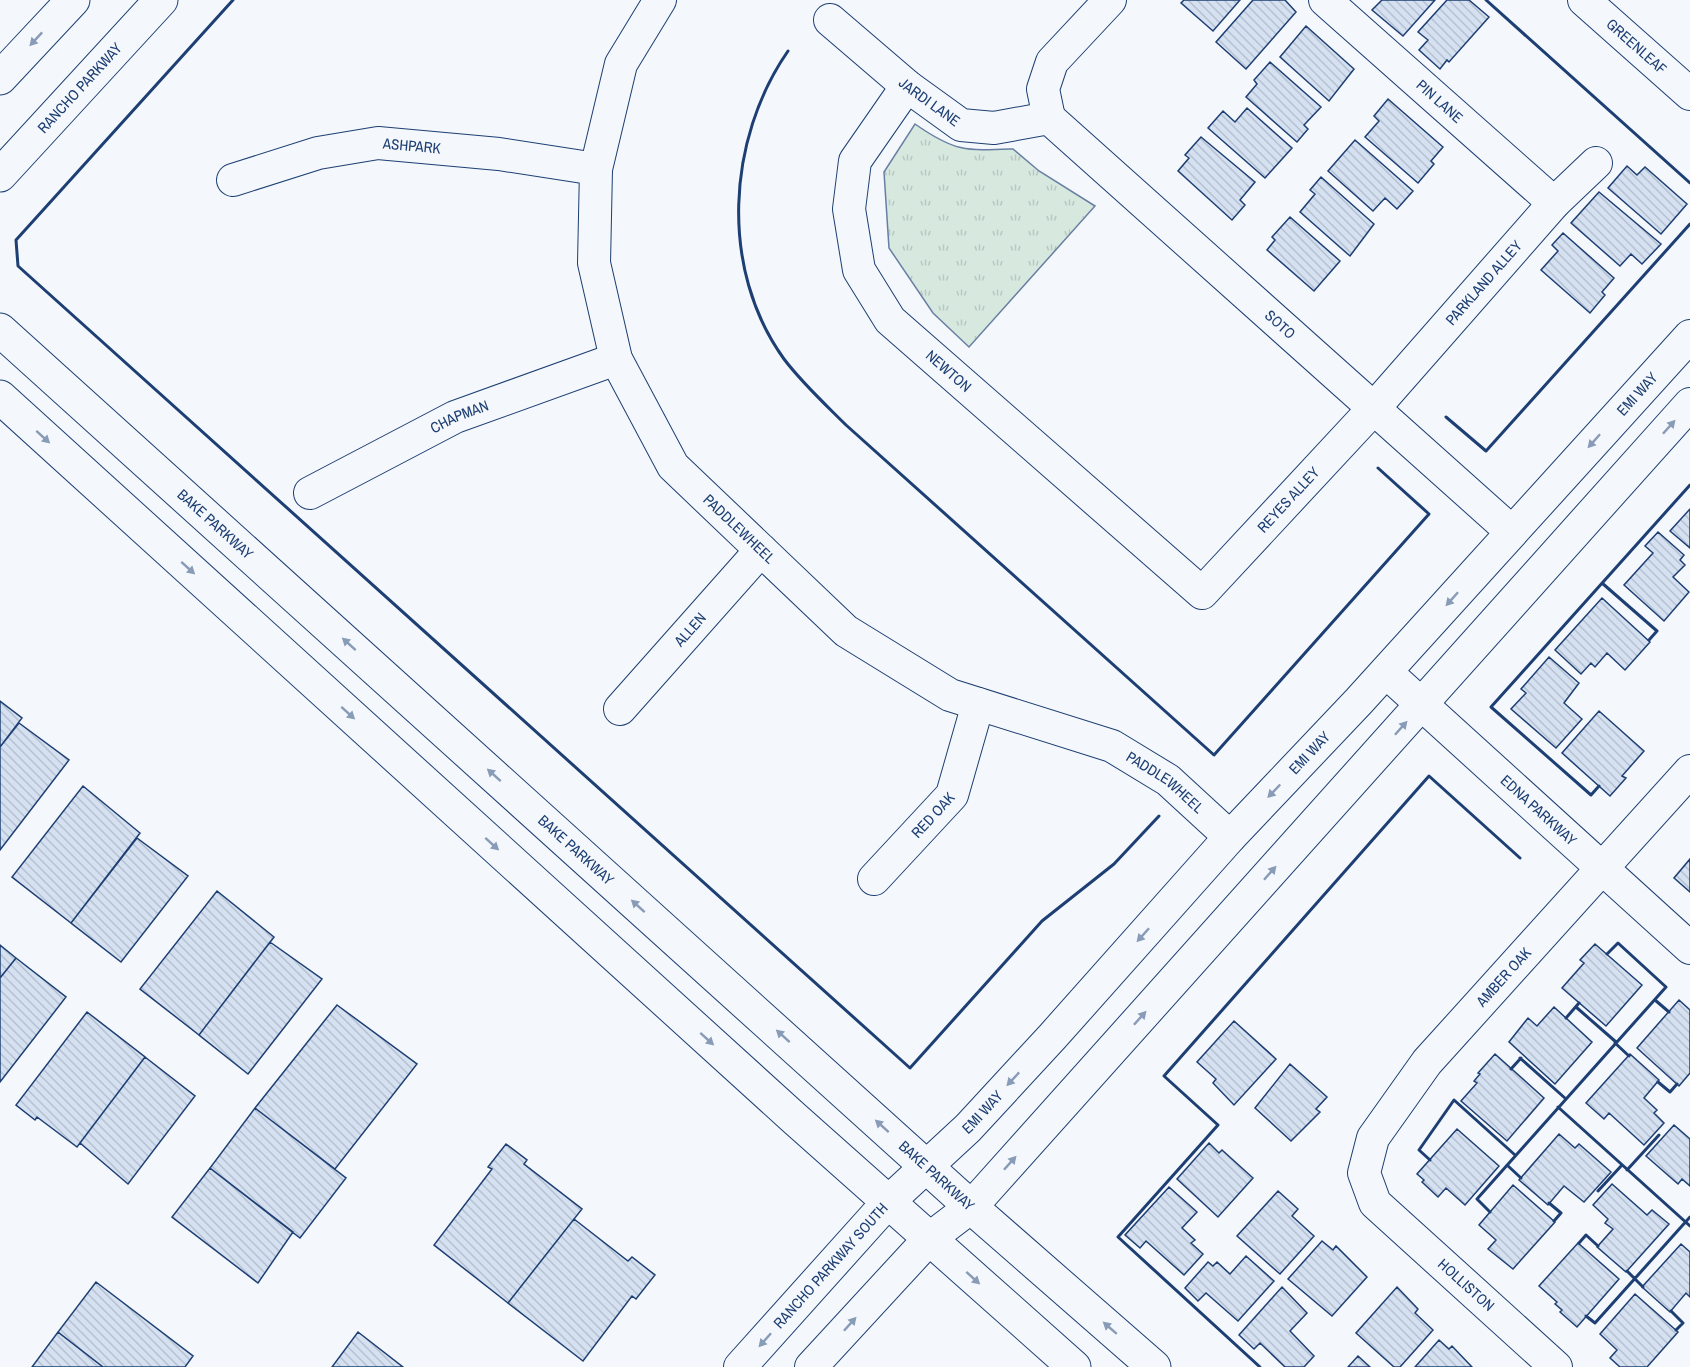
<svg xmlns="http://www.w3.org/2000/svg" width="1690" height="1367" viewBox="0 0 1690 1367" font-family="'Archivo Narrow',sans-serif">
  <defs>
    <pattern id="grass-tufts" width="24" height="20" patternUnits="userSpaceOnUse" patternTransform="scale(1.5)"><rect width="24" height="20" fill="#d7e8df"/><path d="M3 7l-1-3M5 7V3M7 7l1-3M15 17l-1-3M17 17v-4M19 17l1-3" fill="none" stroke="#b8c8c3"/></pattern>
    <pattern id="building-back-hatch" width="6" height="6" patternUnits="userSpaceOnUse" patternTransform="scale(1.5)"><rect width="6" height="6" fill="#d5e0f0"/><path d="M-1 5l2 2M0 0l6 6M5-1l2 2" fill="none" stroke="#b6c1d1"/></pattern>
  </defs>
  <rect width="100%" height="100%" fill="#f4f7fb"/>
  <path fill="url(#grass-tufts)" stroke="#687fa3" stroke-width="1.5" d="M915 124C955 152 966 151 1013 149L1039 171 1095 206 969 347 933 313 889 248 884 172Z"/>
  <path fill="url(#building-back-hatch)" stroke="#1d3f73" stroke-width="1.5" d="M1184 0H1240L1213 31 1181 3Z
    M1253 0H1285L1296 12 1246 69 1216 42Z
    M1382 0H1435L1403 36 1372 10Z
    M1447 0H1469L1489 17 1449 62 1447 60 1440 69 1419 50 1428 40 1418 32Z
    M1306 26 1354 69 1329 101 1280 57Z
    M1270 62 1321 107 1304 125 1308 129 1297 142 1246 97 1257 84 1254 80Z
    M1388 99 1443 147 1431 161 1434 164 1418 183 1365 137 1379 121 1374 116Z
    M1247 108 1292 148 1265 178 1208 128 1223 111 1235 122Z
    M1201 137 1255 182 1240 200 1245 205 1232 220 1178 171 1189 158 1185 155Z
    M1355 140 1413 191 1397 209 1385 198 1373 211 1328 171Z
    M1627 166 1637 175 1645 167 1687 204 1661 234 1608 188Z
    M1321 177 1374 224 1350 256 1300 212 1315 194 1310 190Z
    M1599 192 1661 244 1642 264 1631 254 1620 266 1571 223Z
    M1290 217 1340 261 1314 291 1267 250 1275 240 1272 237Z
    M1563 233 1614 278 1602 292 1605 295 1590 313 1541 270 1558 251 1552 245Z
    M1690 509V548L1670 531Z
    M1658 532 1684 555 1680 560 1685 565 1673 577 1689 592 1664 621 1624 585 1653 553 1645 546Z
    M1602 598 1650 642 1625 670 1607 653 1595 667 1591 663 1581 674 1555 650Z
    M1549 657 1579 683 1564 703 1582 719 1556 748 1511 709 1526 693 1521 689Z
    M0 701 22 718 0 747Z
    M1599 711 1644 751 1622 776 1626 778 1610 796 1562 753Z
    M19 723 69 760 0 850V747Z
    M83 786 140 833 71 923 12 877Z
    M137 838 188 876 121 962 71 923Z
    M1690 859V892L1674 878Z
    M217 891 274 937 199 1035 140 989Z
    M270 942 322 979 248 1074 199 1035Z
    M1595 944 1642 985 1606 1026 1562 988 1584 963 1580 960Z
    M0 945 16 958 0 978Z
    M16 958 66 997 0 1082V978Z
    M1679 1000 1690 1010V1073L1679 1086 1637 1048Z
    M337 1005 417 1064 335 1169 255 1108Z
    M1554 1007 1592 1042 1555 1084 1509 1042 1528 1018 1537 1026Z
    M87 1012 145 1057 77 1147 37 1117 35 1120 16 1105Z
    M1234 1021 1276 1059 1234 1105 1213 1083 1216 1079 1197 1062Z
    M1495 1054 1544 1098 1507 1141 1461 1101 1477 1083 1474 1081 1480 1074 1478 1073Z
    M1630 1054 1659 1080 1644 1098 1657 1110 1654 1113 1664 1123 1644 1145 1609 1113 1604 1119 1586 1103Z
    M145 1057 195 1096 128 1184 80 1143Z
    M1290 1064 1327 1097 1316 1109 1320 1112 1291 1141 1255 1108Z
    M255 1108 346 1178 300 1238 210 1168Z
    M1674 1125 1690 1139V1186L1682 1179 1678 1184 1646 1156Z
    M1457 1129 1499 1166 1465 1205 1446 1188 1438 1197 1422 1182 1424 1180 1417 1174Z
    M1559 1134 1575 1148 1579 1144 1611 1172 1584 1202 1564 1186 1548 1205 1519 1180Z
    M1209 1143 1219 1153 1222 1150 1253 1178 1218 1217 1177 1179Z
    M506 1144 527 1160 524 1164 582 1209 508 1303 434 1245 492 1169 488 1167Z
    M210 1168 293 1232 258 1283 172 1217Z
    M1612 1184 1647 1215 1652 1210 1669 1224 1626 1272 1597 1247 1613 1229 1605 1223 1608 1219 1593 1205Z
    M1513 1185 1555 1222 1513 1269 1488 1249 1496 1240 1479 1225Z
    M1169 1187 1197 1212 1182 1228 1195 1240 1191 1243 1203 1254 1184 1275 1146 1241 1140 1248 1125 1235Z
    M1278 1191 1298 1209 1292 1216 1314 1236 1280 1274 1237 1236Z
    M574 1219 628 1261 632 1257 655 1275 636 1299 632 1296 583 1361 508 1303Z
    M1322 1241 1333 1250 1336 1246 1367 1277 1332 1316 1288 1279Z
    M1578 1243 1619 1279 1577 1327 1560 1312 1562 1310 1555 1304 1557 1302 1539 1286Z
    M1681 1244 1690 1252V1297L1686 1293 1670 1312 1642 1287Z
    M1246 1256 1274 1281 1238 1321 1206 1293 1198 1301 1185 1288 1208 1262 1213 1266 1217 1262 1230 1274Z
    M96 1282 193 1356 185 1367H103L58 1332Z
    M1282 1287 1307 1313 1290 1331 1314 1356 1304 1367H1285L1260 1343 1254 1349 1239 1335Z
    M1397 1287 1418 1309 1415 1313 1433 1330 1400 1367H1394L1356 1333Z
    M1635 1294 1678 1332 1647 1367H1620L1610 1358 1617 1350 1600 1334Z
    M58 1332 103 1367H32Z
    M358 1332 403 1367H332Z
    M1439 1340 1449 1349 1452 1346 1472 1367H1415Z
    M1358 1356 1370 1367H1348Z"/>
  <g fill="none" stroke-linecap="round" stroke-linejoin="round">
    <defs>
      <g id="minor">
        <path id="s1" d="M660 0 621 64 596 169 594 263 616 359 673 466 846 631 950 695 1112 746 1168 780 1230 837"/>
        <path id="s2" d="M1325 0 1554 203"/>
        <path id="s3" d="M1584 0 1690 94"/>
        <path id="s4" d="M830 20 907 86 961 125 994 128 1049 118"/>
        <path id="s5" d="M907 86 855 161 849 209 859 270 890 320 1202 593 1375 407 1554 203 1596 163"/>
        <path id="s6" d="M1049 118 1512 532"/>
        <path d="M1049 118 1043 89 1052 62 1110 0"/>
        <path id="s7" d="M233 180 318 153 378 143 499 154 596 169"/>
        <path id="s8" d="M310 493 455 417 616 359"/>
        <path id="s9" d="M1386 672 1690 948"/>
        <path id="s10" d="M620 709 761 550"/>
        <path id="s11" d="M874 879 952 795 978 704"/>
        <path id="s12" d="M740 1367 888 1202 968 1128 1053 1036 1230 837 1359 701 1690 336"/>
        <path d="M811 1367 929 1239 971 1207 1690 404"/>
        <path id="s13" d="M1556 1367 1375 1203 1364 1173 1373 1138 1427 1062 1690 771"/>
      </g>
      <g id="major">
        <path d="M0 78 73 0"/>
        <path id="s14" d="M0 175 161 0"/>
        <path id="s15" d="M0 330 971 1207 1154 1367"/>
        <path d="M0 397 794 1118 1074 1367"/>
      </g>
    </defs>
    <use href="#minor" stroke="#1d3f73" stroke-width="34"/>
    <use href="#major" stroke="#1d3f73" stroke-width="35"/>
    <use href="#minor" stroke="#f4f7fb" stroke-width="32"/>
    <use href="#major" stroke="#f4f7fb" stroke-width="33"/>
    <path stroke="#1d3f73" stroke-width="3" d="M233 0 16 240 18 266 910 1068 1042 921 1114 864 1159 816
      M1486 0 1690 183
      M788 51C727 139 719 269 784 359 802 383 825 404 846 425L1214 755 1429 514 1378 468
      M1446 417 1486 451 1690 224
      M1602 583 1657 631 1649 640
      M1599 786 1591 795 1491 707 1690 485
      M1655 1000 1669 1012
      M1576 1007 1616 1042
      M1566 1018 1579 1003
      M1615 1043 1629 1056
      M1520 1058 1566 1099
      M1511 1069 1521 1058
      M1658 1082 1670 1092 1677 1084
      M1558 1107 1690 1226
      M1430 1160 1419 1150 1454 1100 1515 1155
      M1507 1165 1521 1178
      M1627 1170 1659 1135
      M1598 1191 1622 1165
      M1549 1203 1561 1213 1554 1221
      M1490 1212 1477 1199 1666 987 1618 943 1607 954
      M1579 1243 1586 1235 1598 1246
      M1627 1271 1643 1287
      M1671 1311 1683 1323 1676 1330
      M1586 1316 1595 1323 1690 1217
      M1260 1367 1118 1237 1218 1125 1164 1076 1429 776 1520 858"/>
  </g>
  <defs><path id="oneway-solid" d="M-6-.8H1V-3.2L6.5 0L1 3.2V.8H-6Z" transform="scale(1.5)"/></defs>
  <g fill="#889bb7">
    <use href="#oneway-solid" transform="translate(36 39) rotate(133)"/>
    <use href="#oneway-solid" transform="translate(1669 427) rotate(-48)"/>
    <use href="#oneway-solid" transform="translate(43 437) rotate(42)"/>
    <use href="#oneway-solid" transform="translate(1594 441) rotate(132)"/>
    <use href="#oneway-solid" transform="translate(188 568) rotate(42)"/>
    <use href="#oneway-solid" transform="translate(1452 599) rotate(132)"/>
    <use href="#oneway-solid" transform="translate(349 644) rotate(-138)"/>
    <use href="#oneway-solid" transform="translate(348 713) rotate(42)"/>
    <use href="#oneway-solid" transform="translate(1401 728) rotate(-48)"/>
    <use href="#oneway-solid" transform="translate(494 775) rotate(-138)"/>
    <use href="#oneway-solid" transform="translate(1274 791) rotate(134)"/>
    <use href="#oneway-solid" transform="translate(492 844) rotate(42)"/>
    <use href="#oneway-solid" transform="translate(1270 873) rotate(-48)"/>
    <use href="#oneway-solid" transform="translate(638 906) rotate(-138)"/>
    <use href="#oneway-solid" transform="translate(1143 935) rotate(132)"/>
    <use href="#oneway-solid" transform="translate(1140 1018) rotate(-48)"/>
    <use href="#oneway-solid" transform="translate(783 1036) rotate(-138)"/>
    <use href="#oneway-solid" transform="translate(707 1039) rotate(42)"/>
    <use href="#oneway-solid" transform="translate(1013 1079) rotate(133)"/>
    <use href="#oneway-solid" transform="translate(882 1126) rotate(-138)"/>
    <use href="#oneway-solid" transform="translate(1010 1163) rotate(-48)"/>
    <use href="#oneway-solid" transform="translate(973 1278) rotate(42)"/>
    <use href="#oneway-solid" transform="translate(850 1324) rotate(-48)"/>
    <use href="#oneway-solid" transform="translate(1110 1328) rotate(-139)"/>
    <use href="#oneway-solid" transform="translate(765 1340) rotate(132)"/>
  </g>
  <g text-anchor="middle" stroke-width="4.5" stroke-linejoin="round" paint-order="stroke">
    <g font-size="15" fill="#1d3f73" stroke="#f4f7fb">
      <text dy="5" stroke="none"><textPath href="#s3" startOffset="70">GREENLEAF</textPath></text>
      <text dy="5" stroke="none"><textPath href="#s14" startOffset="118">RANCHO PARKWAY</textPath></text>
      <text dy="5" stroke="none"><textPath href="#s4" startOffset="129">JARDI LANE</textPath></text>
      <text dy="5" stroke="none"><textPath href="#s2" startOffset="153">PIN LANE</textPath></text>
      <text dy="5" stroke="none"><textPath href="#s7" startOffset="184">ASHPARK</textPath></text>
      <text dy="5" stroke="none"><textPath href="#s5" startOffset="1094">PARKLAND ALLEY</textPath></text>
      <text dy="5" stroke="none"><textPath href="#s6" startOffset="310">SOTO</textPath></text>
      <text dy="5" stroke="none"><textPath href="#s5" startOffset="338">NEWTON</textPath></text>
      <text dy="5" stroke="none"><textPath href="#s12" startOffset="1324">EMI WAY</textPath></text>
      <text dy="5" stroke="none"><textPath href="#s8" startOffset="168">CHAPMAN</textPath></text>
      <text dy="5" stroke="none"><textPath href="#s5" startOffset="802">REYES ALLEY</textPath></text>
      <text dy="5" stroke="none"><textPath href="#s15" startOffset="290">BAKE PARKWAY</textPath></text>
      <text dy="5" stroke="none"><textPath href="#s1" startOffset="588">PADDLEWHEEL</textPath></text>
      <text dy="5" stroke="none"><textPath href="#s10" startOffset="106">ALLEN</textPath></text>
      <text dy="5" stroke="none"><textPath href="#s12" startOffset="838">EMI WAY</textPath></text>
      <text dy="5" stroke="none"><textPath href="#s1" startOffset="1092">PADDLEWHEEL</textPath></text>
      <text dy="5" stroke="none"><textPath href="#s9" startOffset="206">EDNA PARKWAY</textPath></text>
      <text dy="5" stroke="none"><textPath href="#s11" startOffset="87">RED OAK</textPath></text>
      <text dy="5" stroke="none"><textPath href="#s15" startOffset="776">BAKE PARKWAY</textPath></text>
      <text dy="5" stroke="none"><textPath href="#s13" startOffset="520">AMBER OAK</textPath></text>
      <text dy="5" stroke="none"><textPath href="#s12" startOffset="352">EMI WAY</textPath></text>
      <text dy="5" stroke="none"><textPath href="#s15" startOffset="1262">BAKE PARKWAY</textPath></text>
      <text dy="5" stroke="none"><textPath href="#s12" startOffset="136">RANCHO PARKWAY SOUTH</textPath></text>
      <text transform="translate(1466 1285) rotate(42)" y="5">HOLLISTON</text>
    </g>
  </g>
</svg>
